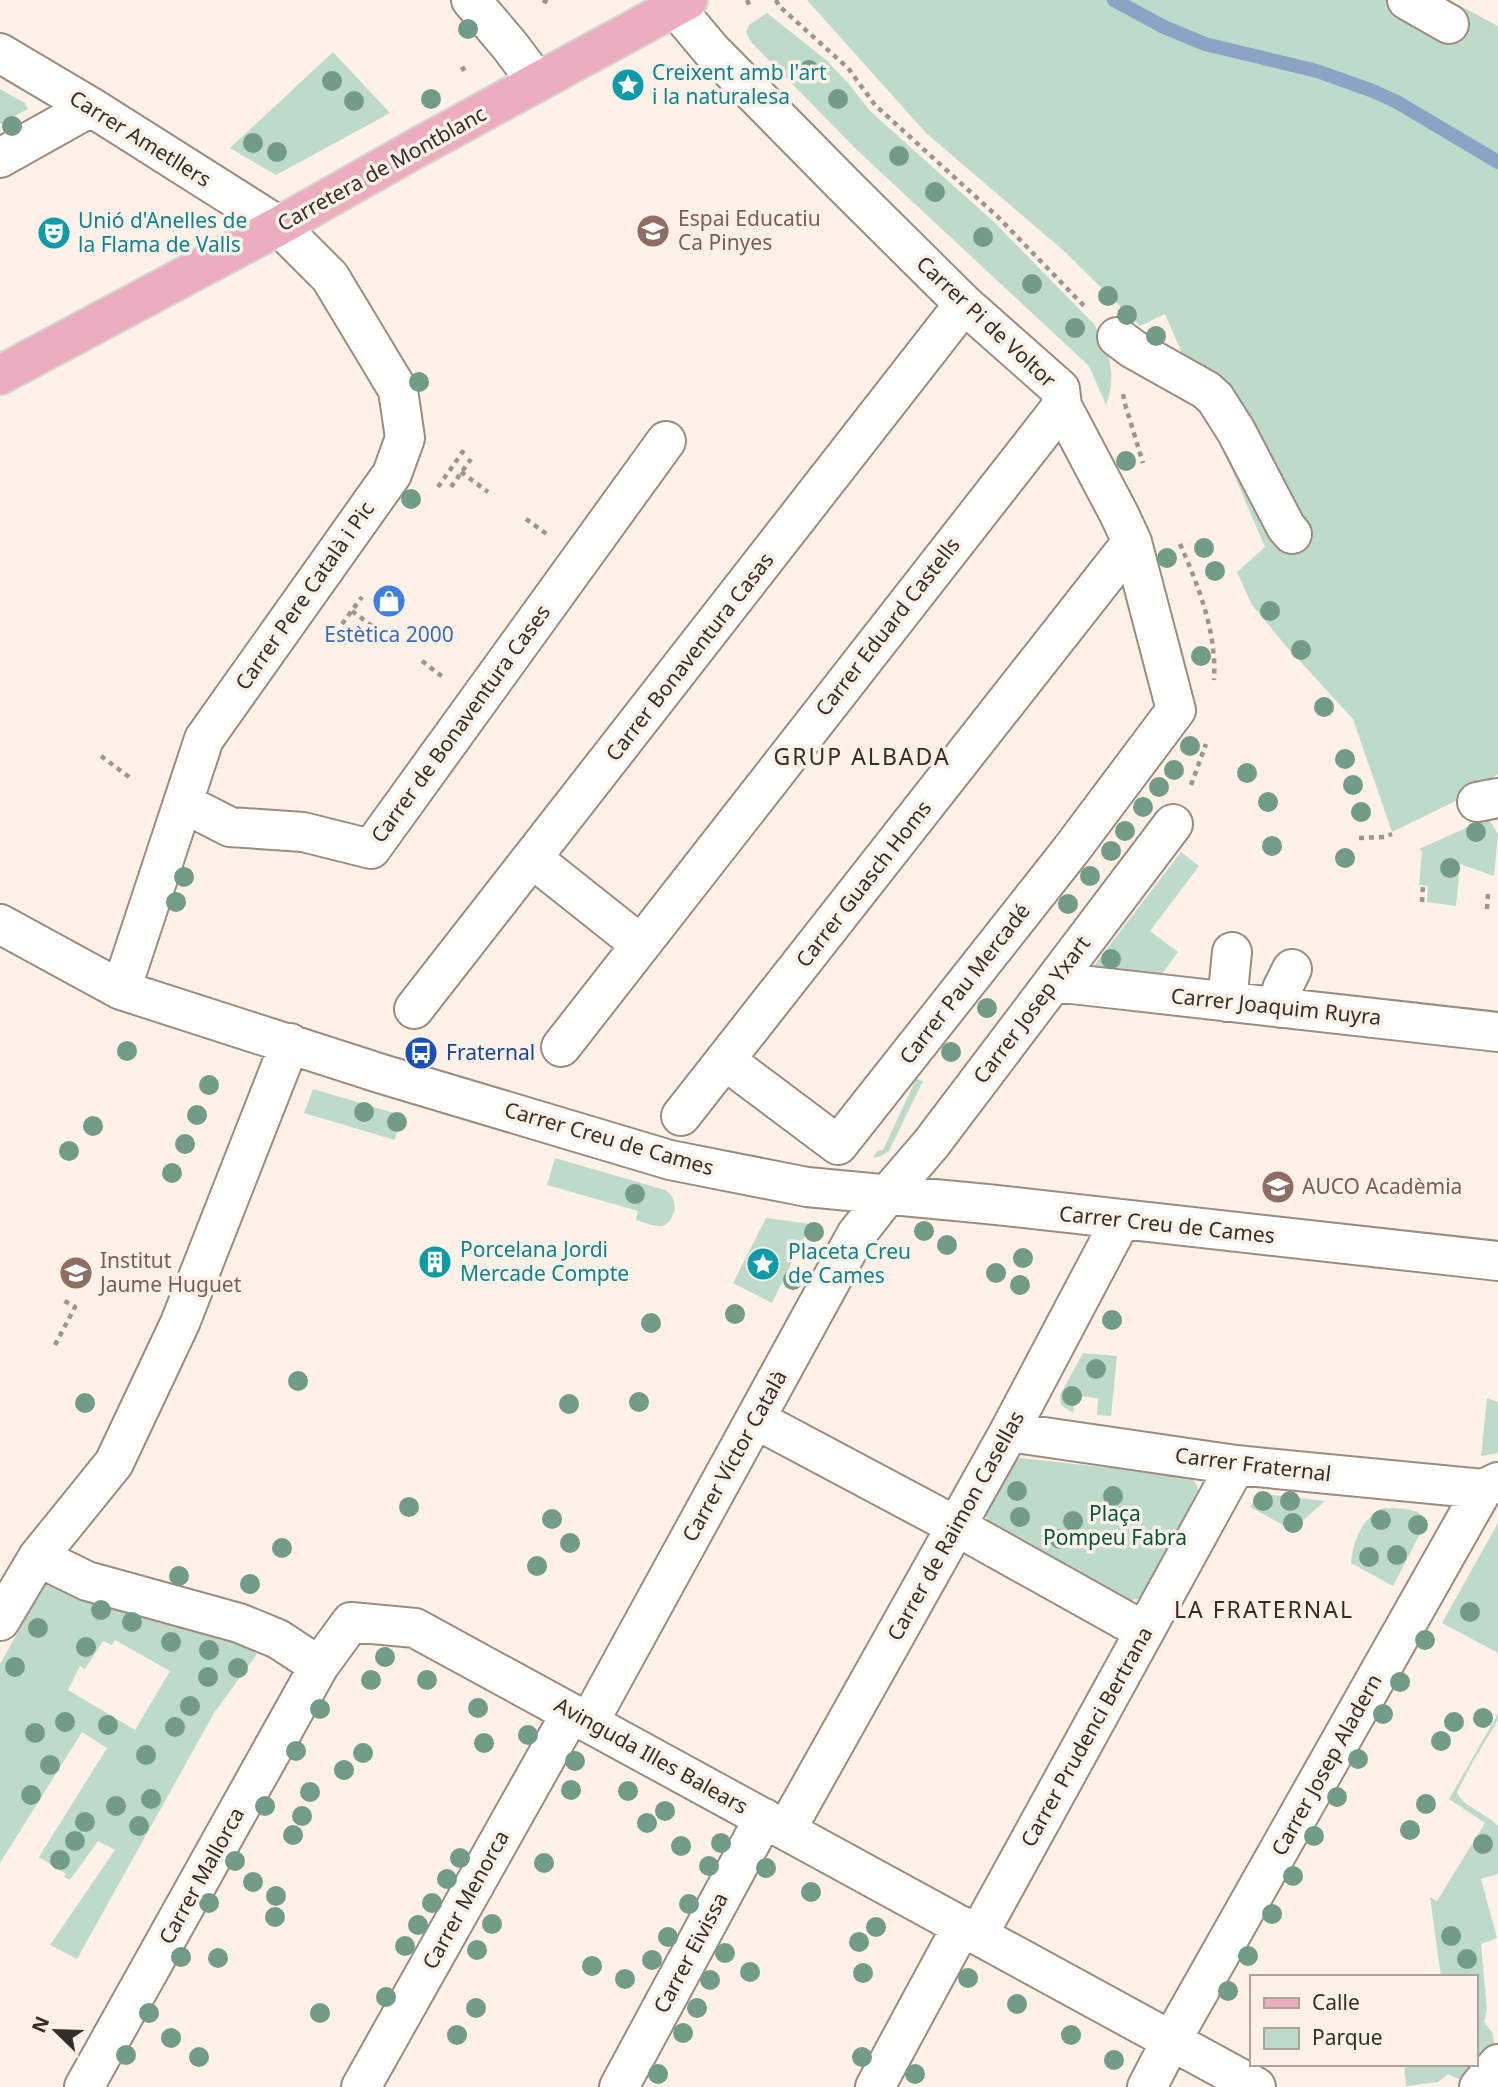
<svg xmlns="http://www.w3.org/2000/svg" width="1498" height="2087" viewBox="0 0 1498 2087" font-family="'Noto Sans',sans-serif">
  <rect width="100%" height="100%" fill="#fef1e7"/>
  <path fill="#bedacb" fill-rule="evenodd" d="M807 0H1449L1498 26V774L1468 795 1392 832 1353 719 1286 646 1252 605 1237 572 1265 547 1165 314 1140 326 1064 251 926 133Z
    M767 13 826 60 848 83 870 111 994 222 1093 323C1110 348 1117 376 1106 405L1089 366 858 151 751 42 746 32 749 25Z
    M333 52 390 113 276 175 230 148Z
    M0 89 25 103 28 109 0 124Z
    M1488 818 1498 834 1494 876 1460 864 1456 906 1427 902 1428 886 1419 885 1422 851 1419 849Z
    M1181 852 1199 866 1150 931 1178 952 1161 975 1093 967Z
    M916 1079 923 1081 889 1151 881 1156 873 1158 877 1151 883 1150Z
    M313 1089 401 1115 395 1140 304 1113Z
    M555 1158 665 1190C669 1193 671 1194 673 1199 678 1208 671 1227 659 1226 652 1226 643 1222 636 1220L638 1211 547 1185Z
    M766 1218 811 1224 772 1303 733 1283Z
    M1083 1353 1117 1356 1111 1416 1097 1415 1098 1398 1075 1396 1073 1413 1061 1405 1060 1395Z
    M1487 1398 1498 1402V1453L1481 1456Z
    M1021 1458 1183 1476C1194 1478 1198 1483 1198 1494L1139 1599 1130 1600 988 1521 984 1513 1013 1460Z
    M1258 1493 1325 1501 1292 1530 1250 1507Z
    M1383 1508C1397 1509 1421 1506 1426 1522L1393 1586 1351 1563C1353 1541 1362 1518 1383 1508Z
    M1498 1523V1653L1442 1623Z
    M45 1584 236 1633V1639L257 1654 214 1713 77 1959 50 1945 115 1850 98 1841 70 1880 64 1877 66 1874 39 1857 107 1748 82 1732 0 1863V1664ZM115 1640 170 1671 135 1730 68 1690 80 1666 85 1669 103 1641 112 1645Z
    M1498 1714V1720L1471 1765 1457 1792C1462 1807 1487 1813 1498 1826V1874L1481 1879 1497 1938 1481 1944 1487 2009 1484 2022 1492 2032 1495 2047 1463 2081 1448 2074 1438 2082 1406 2086 1404 2064H1475V1977H1441L1430 1897 1437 1901 1485 1823 1449 1799Z"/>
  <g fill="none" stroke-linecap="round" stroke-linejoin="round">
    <path stroke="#8ba4c6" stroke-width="14" d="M1114 0 1164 27 1205 44 1317 71 1373 91 1397 102 1498 162"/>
    <defs>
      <path id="minor" d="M471 0 510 46 537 82
        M1407 0 1449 24
        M675 7 711 50 846 187 964 304 1060 389 1062 406 1119 514 1132 542 1176 710 1071 850 838 1145 726 1061
        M0 53 91 107 279 226 330 277 398 390 405 438 392 474 204 739 121 990
        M0 158 91 107
        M1117 337 1133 349 1206 390 1215 398 1236 431 1286 527 1292 534
        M1477 802 1498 798
        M183 803 230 827 303 832 371 849 666 441
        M533 859 640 944
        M0 924 121 990 382 1074 670 1160 807 1187 987 1204 1498 1261
        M1054 982 1498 1032
        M1227 1002 1232 952
        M1281 1008 1282 989 1292 969
        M414 1009 964 304
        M561 1047 1062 406
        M681 1116 1132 542
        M755 1419 956 1526 1144 1631
        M1009 1432 1236 1465 1483 1489 1498 1482
        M38 1557 87 1581 239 1623 278 1639 319 1666
        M0 1621 38 1557 114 1463 180 1323 290 1043
        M589 1722 856 1235 888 1194 931 1144 1173 824
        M786 1830 1009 1432 1121 1220
        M978 1935 1236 1465
        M84 2087 319 1666 351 1622 415 1628 1256 2087
        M361 2087 571 1713
        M619 2087 764 1818
        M875 2087 962 1926
        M1147 2087 1171 2041 1483 1489
        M1479 2087 1498 2064"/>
      <path id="major" d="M0 375 279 226 422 145 688 0"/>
    </defs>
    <use href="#minor" stroke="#9f8b7c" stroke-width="42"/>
    <use href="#major" stroke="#d7d5d4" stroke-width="42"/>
    <path stroke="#9f958d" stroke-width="4.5" stroke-dasharray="5 5" stroke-linecap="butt" d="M543 0 548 3
      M747 0 751 9
      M776 0 779 6 848 68 875 105 998 217 1086 308
      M461 70 468 66
      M1123 394 1125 404 1143 463
      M461 472 488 492
      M438 487 464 450
      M451 487 471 459
      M526 519 548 535
      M1180 544C1199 587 1217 633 1214 680
      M352 611 384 635
      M342 624 362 597
      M422 661 444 678
      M101 756 129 777
      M1191 785 1206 744
      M1359 838 1384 837 1392 834
      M1422 902 1423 885
      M1487 909 1488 894
      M55 1345 75 1307 61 1299"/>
    <use href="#minor" stroke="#fff" stroke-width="38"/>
    <use href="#major" stroke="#ecaebe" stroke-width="38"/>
  </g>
  <g fill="#729c88">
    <circle cx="468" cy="29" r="10"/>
    <circle cx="809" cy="70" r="10"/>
    <circle cx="332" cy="81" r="10"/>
    <circle cx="431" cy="99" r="10"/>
    <circle cx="838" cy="99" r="10"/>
    <circle cx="354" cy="101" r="10"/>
    <circle cx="12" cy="126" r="10"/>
    <circle cx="253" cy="143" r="10"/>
    <circle cx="277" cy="152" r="10"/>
    <circle cx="899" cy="156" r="10"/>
    <circle cx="935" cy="192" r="10"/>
    <circle cx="983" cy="237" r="10"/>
    <circle cx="1032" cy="284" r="10"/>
    <circle cx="1108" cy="296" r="10"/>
    <circle cx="1127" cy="315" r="10"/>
    <circle cx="1075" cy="328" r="10"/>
    <circle cx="1156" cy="336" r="10"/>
    <circle cx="419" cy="382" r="10"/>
    <circle cx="1126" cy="461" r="10"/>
    <circle cx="411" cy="499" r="10"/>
    <circle cx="1204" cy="548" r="10"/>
    <circle cx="1167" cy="558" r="10"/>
    <circle cx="1215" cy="571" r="10"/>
    <circle cx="1270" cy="611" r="10"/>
    <circle cx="1301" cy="650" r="10"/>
    <circle cx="1201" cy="656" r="10"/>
    <circle cx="1324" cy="707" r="10"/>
    <circle cx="1190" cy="746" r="10"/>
    <circle cx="1345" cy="759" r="10"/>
    <circle cx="1174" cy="770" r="10"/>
    <circle cx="1247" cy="773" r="10"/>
    <circle cx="1353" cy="785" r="10"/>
    <circle cx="1159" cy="787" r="10"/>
    <circle cx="1268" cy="802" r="10"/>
    <circle cx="1143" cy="807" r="10"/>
    <circle cx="1361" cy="812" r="10"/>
    <circle cx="1125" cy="831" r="10"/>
    <circle cx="1476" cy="832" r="10"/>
    <circle cx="1272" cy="846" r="10"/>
    <circle cx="1111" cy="851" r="10"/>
    <circle cx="1345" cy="858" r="10"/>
    <circle cx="1450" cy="868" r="10"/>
    <circle cx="1090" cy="876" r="10"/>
    <circle cx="184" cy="877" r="10"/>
    <circle cx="176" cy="902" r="10"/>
    <circle cx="1068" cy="904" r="10"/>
    <circle cx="1111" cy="959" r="10"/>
    <circle cx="987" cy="1008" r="10"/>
    <circle cx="127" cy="1051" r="10"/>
    <circle cx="951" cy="1052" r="10"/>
    <circle cx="209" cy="1085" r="10"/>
    <circle cx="364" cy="1112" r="10"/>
    <circle cx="197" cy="1115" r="10"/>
    <circle cx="397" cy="1122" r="10"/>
    <circle cx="93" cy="1126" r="10"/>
    <circle cx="185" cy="1144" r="10"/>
    <circle cx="69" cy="1151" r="10"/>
    <circle cx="172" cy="1173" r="10"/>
    <circle cx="635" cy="1194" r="10"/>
    <circle cx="924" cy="1231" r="10"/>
    <circle cx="814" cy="1232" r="10"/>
    <circle cx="947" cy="1245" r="10"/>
    <circle cx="1023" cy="1258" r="10"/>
    <circle cx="996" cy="1273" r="10"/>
    <circle cx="793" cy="1280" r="10"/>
    <circle cx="1020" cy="1285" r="10"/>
    <circle cx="735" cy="1314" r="10"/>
    <circle cx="1112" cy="1320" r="10"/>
    <circle cx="651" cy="1323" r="10"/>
    <circle cx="1096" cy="1369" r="10"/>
    <circle cx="298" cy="1381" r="10"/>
    <circle cx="1072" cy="1396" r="10"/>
    <circle cx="639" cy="1402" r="10"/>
    <circle cx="85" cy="1403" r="10"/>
    <circle cx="569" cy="1404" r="10"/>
    <circle cx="1017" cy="1491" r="10"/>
    <circle cx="1113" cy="1496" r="10"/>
    <circle cx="1263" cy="1501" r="10"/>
    <circle cx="1290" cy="1501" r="10"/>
    <circle cx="409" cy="1507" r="10"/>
    <circle cx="1020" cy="1517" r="10"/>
    <circle cx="552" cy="1519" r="10"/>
    <circle cx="1381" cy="1520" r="10"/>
    <circle cx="1073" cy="1521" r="10"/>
    <circle cx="1293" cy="1523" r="10"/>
    <circle cx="1418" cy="1525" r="10"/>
    <circle cx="1060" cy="1539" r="10"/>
    <circle cx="570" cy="1543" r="10"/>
    <circle cx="282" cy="1548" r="10"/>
    <circle cx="1397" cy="1555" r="10"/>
    <circle cx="1369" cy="1557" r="10"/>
    <circle cx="537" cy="1566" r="10"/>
    <circle cx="179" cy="1576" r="10"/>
    <circle cx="250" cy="1584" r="10"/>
    <circle cx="101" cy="1610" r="10"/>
    <circle cx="1470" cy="1612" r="10"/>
    <circle cx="132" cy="1622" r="10"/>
    <circle cx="38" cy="1628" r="10"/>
    <circle cx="1425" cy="1640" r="10"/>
    <circle cx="171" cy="1642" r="10"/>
    <circle cx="86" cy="1647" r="10"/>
    <circle cx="209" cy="1650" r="10"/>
    <circle cx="385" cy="1657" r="10"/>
    <circle cx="15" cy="1667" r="10"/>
    <circle cx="238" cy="1668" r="10"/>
    <circle cx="208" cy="1677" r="10"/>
    <circle cx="371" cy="1680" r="10"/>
    <circle cx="427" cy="1680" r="10"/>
    <circle cx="1400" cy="1682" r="10"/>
    <circle cx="190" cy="1706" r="10"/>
    <circle cx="478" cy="1708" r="10"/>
    <circle cx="320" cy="1709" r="10"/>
    <circle cx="1383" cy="1714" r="10"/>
    <circle cx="1483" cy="1718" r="10"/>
    <circle cx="65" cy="1722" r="10"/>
    <circle cx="1454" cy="1722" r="10"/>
    <circle cx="108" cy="1725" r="10"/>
    <circle cx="175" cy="1727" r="10"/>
    <circle cx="35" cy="1733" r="10"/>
    <circle cx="528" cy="1735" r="10"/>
    <circle cx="1441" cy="1741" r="10"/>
    <circle cx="484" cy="1743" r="10"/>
    <circle cx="296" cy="1751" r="10"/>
    <circle cx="363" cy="1753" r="10"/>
    <circle cx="146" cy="1755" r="10"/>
    <circle cx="1358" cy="1759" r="10"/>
    <circle cx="575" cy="1761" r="10"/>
    <circle cx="50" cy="1765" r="10"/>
    <circle cx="344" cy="1770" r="10"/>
    <circle cx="571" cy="1790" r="10"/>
    <circle cx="628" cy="1791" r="10"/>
    <circle cx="310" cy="1792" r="10"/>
    <circle cx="31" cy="1795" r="10"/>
    <circle cx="1337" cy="1797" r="10"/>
    <circle cx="151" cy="1799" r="10"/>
    <circle cx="1426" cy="1804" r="10"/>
    <circle cx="116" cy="1806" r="10"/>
    <circle cx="265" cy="1806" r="10"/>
    <circle cx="665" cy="1811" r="10"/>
    <circle cx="302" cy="1816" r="10"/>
    <circle cx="85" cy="1822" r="10"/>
    <circle cx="647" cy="1823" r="10"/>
    <circle cx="139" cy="1826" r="10"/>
    <circle cx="1410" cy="1830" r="10"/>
    <circle cx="293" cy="1835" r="10"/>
    <circle cx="1314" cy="1836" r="10"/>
    <circle cx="75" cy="1841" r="10"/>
    <circle cx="721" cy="1843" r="10"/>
    <circle cx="1483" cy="1844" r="10"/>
    <circle cx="681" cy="1846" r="10"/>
    <circle cx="460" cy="1858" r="10"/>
    <circle cx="60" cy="1860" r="10"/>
    <circle cx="235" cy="1861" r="10"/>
    <circle cx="544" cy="1863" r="10"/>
    <circle cx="709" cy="1866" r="10"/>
    <circle cx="766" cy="1868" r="10"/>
    <circle cx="1293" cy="1876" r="10"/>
    <circle cx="447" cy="1879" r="10"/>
    <circle cx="253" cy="1882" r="10"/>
    <circle cx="811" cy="1892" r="10"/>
    <circle cx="276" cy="1896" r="10"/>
    <circle cx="209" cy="1903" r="10"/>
    <circle cx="432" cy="1903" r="10"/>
    <circle cx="689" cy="1904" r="10"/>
    <circle cx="1272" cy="1914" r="10"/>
    <circle cx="275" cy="1917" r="10"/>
    <circle cx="492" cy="1924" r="10"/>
    <circle cx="418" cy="1925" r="10"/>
    <circle cx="876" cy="1927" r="10"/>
    <circle cx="1451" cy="1936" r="10"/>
    <circle cx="668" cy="1937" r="10"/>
    <circle cx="859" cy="1942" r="10"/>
    <circle cx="405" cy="1946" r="10"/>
    <circle cx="477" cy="1950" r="10"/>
    <circle cx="725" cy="1953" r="10"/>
    <circle cx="1248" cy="1956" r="10"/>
    <circle cx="181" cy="1957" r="10"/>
    <circle cx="218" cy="1958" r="10"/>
    <circle cx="1467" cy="1959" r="10"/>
    <circle cx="652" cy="1960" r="10"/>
    <circle cx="592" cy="1966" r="10"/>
    <circle cx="750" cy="1972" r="10"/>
    <circle cx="863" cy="1973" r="10"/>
    <circle cx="968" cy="1978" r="10"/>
    <circle cx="625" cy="1979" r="10"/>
    <circle cx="710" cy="1980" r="10"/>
    <circle cx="1228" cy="1991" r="10"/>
    <circle cx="386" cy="1997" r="10"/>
    <circle cx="1017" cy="2004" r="10"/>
    <circle cx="476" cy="2008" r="10"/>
    <circle cx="697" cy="2008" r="10"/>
    <circle cx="149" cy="2013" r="10"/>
    <circle cx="320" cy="2013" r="10"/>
    <circle cx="683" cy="2033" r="10"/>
    <circle cx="457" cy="2035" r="10"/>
    <circle cx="1071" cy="2035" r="10"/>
    <circle cx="171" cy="2038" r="10"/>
    <circle cx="126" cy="2055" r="10"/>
    <circle cx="199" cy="2057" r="10"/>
    <circle cx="862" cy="2057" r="10"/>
    <circle cx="1114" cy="2060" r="10"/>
    <circle cx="658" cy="2074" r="10"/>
    <circle cx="915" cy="2074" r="10"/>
  </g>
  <defs>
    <symbol id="sight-disc" viewBox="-11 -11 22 22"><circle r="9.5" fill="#0f9aa8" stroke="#fef1e7"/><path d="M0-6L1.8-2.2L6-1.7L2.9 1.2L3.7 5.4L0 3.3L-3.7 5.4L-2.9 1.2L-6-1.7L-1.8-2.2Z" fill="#fff"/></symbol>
    <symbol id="school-disc" viewBox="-11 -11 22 22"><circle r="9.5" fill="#8d6e63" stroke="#fef1e7"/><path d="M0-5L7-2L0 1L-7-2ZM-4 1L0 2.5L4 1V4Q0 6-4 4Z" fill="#fff"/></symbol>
    <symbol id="theatre-disc" viewBox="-11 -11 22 22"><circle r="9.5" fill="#0f9aa8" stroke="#fef1e7"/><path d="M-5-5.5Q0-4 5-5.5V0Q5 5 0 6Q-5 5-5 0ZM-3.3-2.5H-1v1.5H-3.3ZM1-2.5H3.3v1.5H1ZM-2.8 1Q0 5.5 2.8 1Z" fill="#fff"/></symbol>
    <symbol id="shop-disc" viewBox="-11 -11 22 22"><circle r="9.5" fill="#3f7fe0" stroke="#fef1e7"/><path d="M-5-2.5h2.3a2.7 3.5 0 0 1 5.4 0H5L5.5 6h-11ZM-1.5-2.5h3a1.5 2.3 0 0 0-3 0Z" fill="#fff"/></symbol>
    <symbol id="bus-disc" viewBox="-11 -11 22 22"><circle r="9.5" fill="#1a4fb4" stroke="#fef1e7"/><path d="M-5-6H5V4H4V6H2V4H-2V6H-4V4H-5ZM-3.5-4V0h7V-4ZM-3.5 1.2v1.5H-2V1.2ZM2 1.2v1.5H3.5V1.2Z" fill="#fff"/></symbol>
    <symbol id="university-disc" viewBox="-11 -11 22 22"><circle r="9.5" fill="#8d6e63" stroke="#fef1e7"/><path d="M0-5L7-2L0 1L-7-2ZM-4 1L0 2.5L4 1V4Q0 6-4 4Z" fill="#fff"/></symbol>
    <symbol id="building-disc" viewBox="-11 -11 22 22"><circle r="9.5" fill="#0f9aa8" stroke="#fef1e7"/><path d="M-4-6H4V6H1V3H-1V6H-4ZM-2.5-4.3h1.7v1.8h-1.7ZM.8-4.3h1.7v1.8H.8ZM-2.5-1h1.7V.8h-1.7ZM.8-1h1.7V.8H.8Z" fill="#fff"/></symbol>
  </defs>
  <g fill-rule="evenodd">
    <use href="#sight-disc" x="609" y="66" width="38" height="38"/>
    <use href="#school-disc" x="634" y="212" width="38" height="38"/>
    <use href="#theatre-disc" x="35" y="214" width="38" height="38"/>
    <use href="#shop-disc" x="370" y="582" width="38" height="38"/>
    <use href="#bus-disc" x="402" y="1034" width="38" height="38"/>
    <use href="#university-disc" x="1259" y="1168" width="38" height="38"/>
    <use href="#building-disc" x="416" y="1243" width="38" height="38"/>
    <use href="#sight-disc" x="744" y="1245" width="38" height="38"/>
    <use href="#school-disc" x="57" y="1254" width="38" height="38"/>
  </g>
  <g text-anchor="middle" stroke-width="7" stroke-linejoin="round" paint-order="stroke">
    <g font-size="21" fill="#0d838f" stroke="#fef1e7" text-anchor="start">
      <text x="652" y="80">Creixent amb l'art<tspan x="652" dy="24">i la naturalesa</tspan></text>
      <text x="78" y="228">Unió d'Anelles de<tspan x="78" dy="24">la Flama de Valls</tspan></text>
      <text x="460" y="1257">Porcelana Jordi<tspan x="460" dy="24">Mercade Compte</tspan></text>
      <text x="788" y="1259">Placeta Creu<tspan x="788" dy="24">de Cames</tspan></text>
    </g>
    <g font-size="21" fill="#352d27" stroke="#fef1e7">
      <text transform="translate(140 139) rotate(32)" y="7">Carrer Ametllers</text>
      <text transform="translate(382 169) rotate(-29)" y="7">Carretera de Montblanc</text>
      <text transform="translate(986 322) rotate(43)" y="7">Carrer Pi de Voltor</text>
      <text transform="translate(305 596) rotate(-55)" y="7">Carrer Pere Català i Pic</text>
      <text transform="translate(888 627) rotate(-52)" y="7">Carrer Eduard Castells</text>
      <text transform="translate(690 657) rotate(-52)" y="7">Carrer Bonaventura Casas</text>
      <text transform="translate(461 724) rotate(-54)" y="7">Carrer de Bonaventura Cases</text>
      <text transform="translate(864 884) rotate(-52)" y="7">Carrer Guasch Homs</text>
      <text transform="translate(965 984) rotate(-52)" y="7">Carrer Pau Mercadé</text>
      <text transform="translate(1276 1007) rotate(6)" y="7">Carrer Joaquim Ruyra</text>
      <text transform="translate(1032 1010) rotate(-53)" y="7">Carrer Josep Yxart</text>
      <text transform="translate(609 1139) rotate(16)" y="7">Carrer Creu de Cames</text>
      <text transform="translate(1167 1225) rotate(6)" y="7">Carrer Creu de Cames</text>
      <text transform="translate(735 1456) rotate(-61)" y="7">Carrer Víctor Català</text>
      <text transform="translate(1253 1465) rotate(7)" y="7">Carrer Fraternal</text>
      <text transform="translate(956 1526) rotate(-61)" y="7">Carrer de Raimon Casellas</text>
      <text transform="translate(1087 1737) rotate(-61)" y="7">Carrer Prudenci Bertrana</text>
      <text transform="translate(651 1756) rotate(29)" y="7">Avinguda Illes Balears</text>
      <text transform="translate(1327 1765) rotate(-61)" y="7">Carrer Josep Aladern</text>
      <text transform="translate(202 1876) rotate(-61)" y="7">Carrer Mallorca</text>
      <text transform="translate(466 1900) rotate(-61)" y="7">Carrer Menorca</text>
      <text transform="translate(691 1953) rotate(-62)" y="7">Carrer Eivissa</text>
    </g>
    <g font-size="21" fill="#785e54" stroke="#fef1e7" text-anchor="start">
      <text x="678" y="226">Espai Educatiu<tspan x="678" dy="24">Ca Pinyes</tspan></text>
      <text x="1302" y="1194">AUCO Acadèmia</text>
      <text x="100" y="1268">Institut<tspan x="100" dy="24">Jaume Huguet</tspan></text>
    </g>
    <g font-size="21" fill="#366cbe" stroke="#fef1e7">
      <text x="389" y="642">Estètica 2000</text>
    </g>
    <g font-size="21" fill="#164399" stroke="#fef1e7" text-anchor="start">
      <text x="446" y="1060">Fraternal</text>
    </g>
    <g font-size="21" fill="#00563a" stroke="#fef1e7">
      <text x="1115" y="1521">Plaça<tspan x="1115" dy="24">Pompeu Fabra</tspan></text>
    </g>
    <g font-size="23" letter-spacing="2" fill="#352d27" stroke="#fef1e7">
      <text x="862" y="765">GRUP ALBADA</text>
      <text x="1264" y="1618">LA FRATERNAL</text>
    </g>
  </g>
  <rect x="1250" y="1975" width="228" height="91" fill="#fef1e7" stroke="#aea39a" stroke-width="2"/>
  <rect x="1264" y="1998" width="35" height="10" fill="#ecaebe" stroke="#aea39a" stroke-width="2"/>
  <text x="1312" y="2010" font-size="21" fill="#352d27">Calle</text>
  <rect x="1264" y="2028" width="35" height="21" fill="#bedacb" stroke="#aea39a" stroke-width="2"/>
  <text x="1312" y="2045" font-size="21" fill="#352d27">Parque</text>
  <g transform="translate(56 2031) rotate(293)" stroke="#fef1e7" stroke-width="5" paint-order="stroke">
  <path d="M0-5L12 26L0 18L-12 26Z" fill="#352d27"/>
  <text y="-10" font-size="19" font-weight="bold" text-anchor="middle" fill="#352d27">N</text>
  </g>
</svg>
